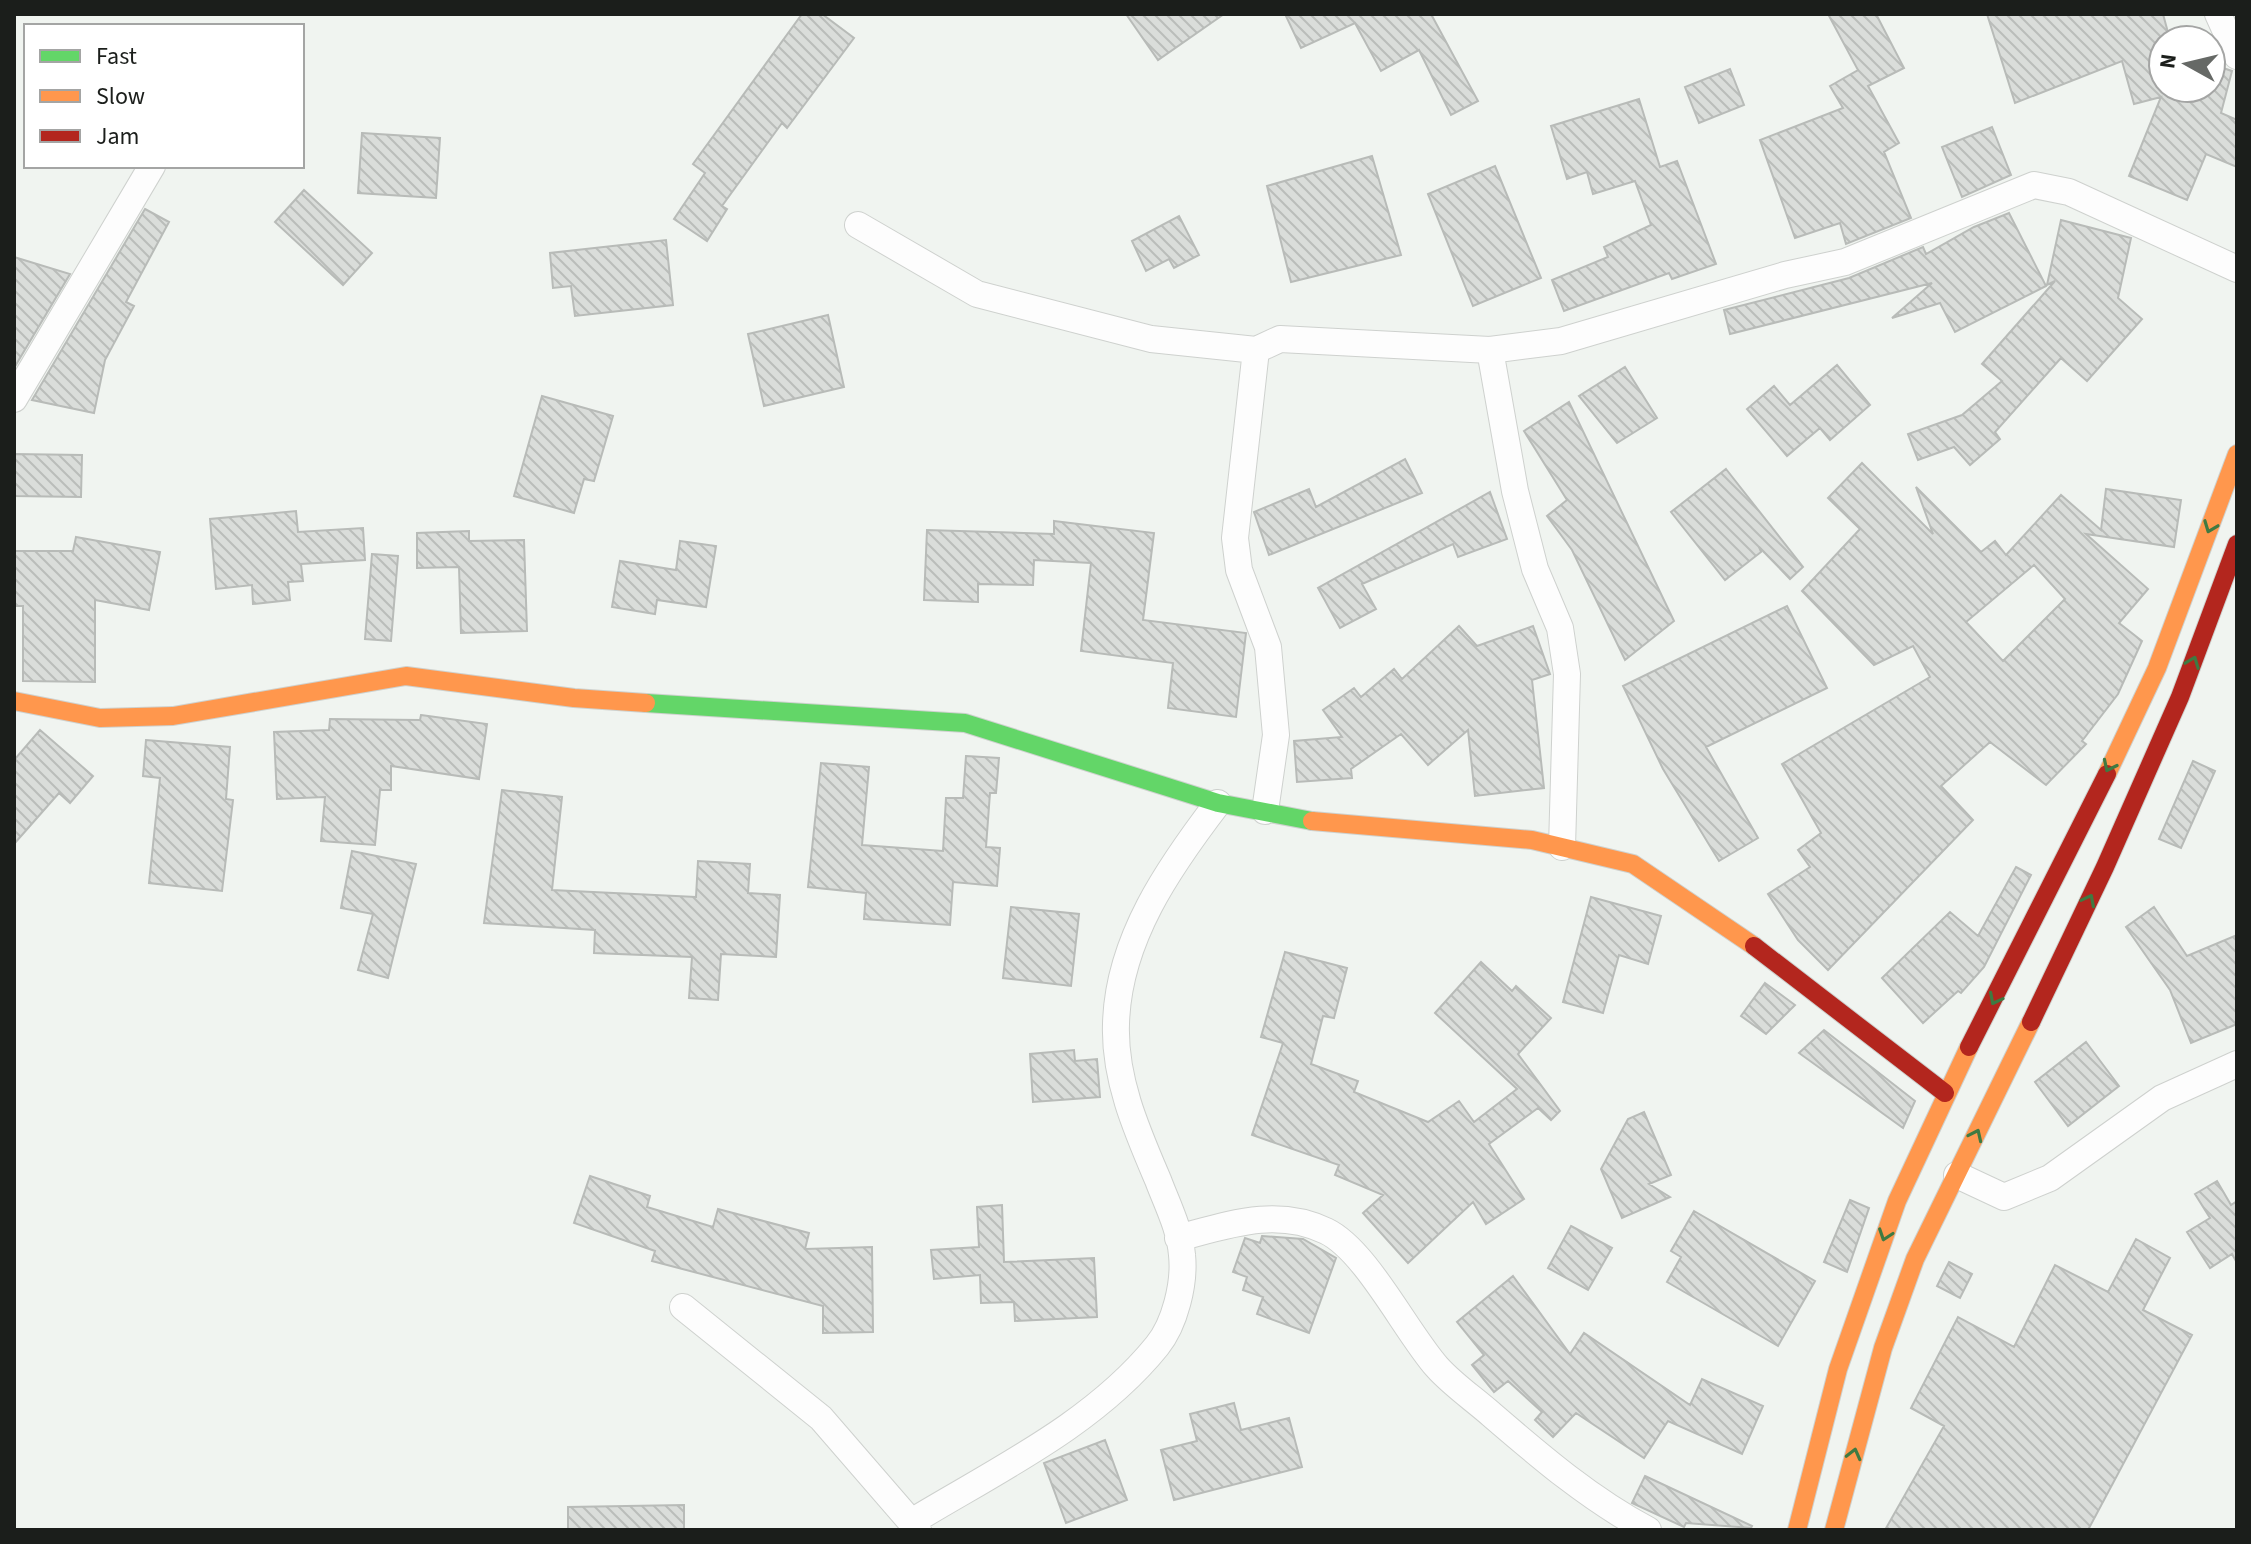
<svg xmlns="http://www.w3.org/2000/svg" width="2251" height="1544" viewBox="0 0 2251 1544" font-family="'Source Sans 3',sans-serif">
  <defs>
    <pattern id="building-back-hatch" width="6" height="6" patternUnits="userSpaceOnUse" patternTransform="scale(2)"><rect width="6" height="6" fill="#daddda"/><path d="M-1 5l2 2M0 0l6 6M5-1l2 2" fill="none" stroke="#babdba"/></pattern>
  </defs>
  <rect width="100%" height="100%" fill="#f0f4f0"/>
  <path fill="url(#building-back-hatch)" stroke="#b8bbb8" stroke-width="2" fill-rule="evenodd" d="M802 14H822L854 38 787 128 782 123 722 206 727 209 707 241 674 219 705 173 693 164Z
    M1126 14H1224L1158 60Z
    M1285 14H1431L1478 101 1451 115 1419 50 1381 71 1355 23 1301 48Z
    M1828 14H1876L1904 68 1868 86 1899 143 1884 152 1911 218 1846 244 1840 223 1795 238 1760 140 1843 108 1830 86 1858 70Z
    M1987 14H2163L2170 40H2163V88H2211V64L2232 71 2221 113 2237 120V167L2206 154 2187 200 2129 176 2161 97 2134 104 2122 61 2015 103Z
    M1730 69 1744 105 1699 123 1685 87Z
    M1639 99 1660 167 1677 161 1716 264 1672 279 1669 273 1564 311 1552 280 1608 257 1604 247 1651 225 1635 181 1593 194 1587 172 1567 179 1551 126Z
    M1992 127 2011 175 1962 197 1942 147Z
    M362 133 440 138 436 198 358 193Z
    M1372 156 1401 255 1291 282 1267 186Z
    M1495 166 1541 278 1473 306 1428 194Z
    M304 190 372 253 343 285 275 222Z
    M145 209 169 222 126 302 134 306 105 360 94 413 32 400Z
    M2009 213 2046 286 1955 332 1940 303 1892 318 1932 283 1730 334 1724 310 1849 278 1923 247 1926 254 1974 227Z
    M1179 216 1199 255 1174 268 1169 259 1146 271 1132 241Z
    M2061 220 2131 238 2118 298 2142 319 2087 381 2061 358 1995 432 2000 439 1970 465 1954 447 1918 460 1908 434 1962 415 2002 381 1982 364 2055 281 2047 285Z
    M666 240 673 305 575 316 571 286 553 288 550 253Z
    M14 257 70 274 14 368Z
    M828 315 844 387 764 406 748 334Z
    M1837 365 1870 405 1830 440 1820 428 1787 456 1747 409 1774 386 1790 405Z
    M1625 367 1657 418 1617 443 1579 396Z
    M542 396 613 416 594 481 584 479 574 513 514 496Z
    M1569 402 1674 621 1625 660 1572 550 1547 516 1567 500 1524 431Z
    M14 454 82 455 81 497 14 496Z
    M1405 459 1422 493 1269 555 1254 512 1309 489 1316 507Z
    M1862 463 1933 534 1916 487 1981 552 1995 541 2006 555 2061 495 2101 530 2106 489 2181 500 2174 547 2086 534 2148 589 2119 623 2142 641 2118 694 2082 741 2086 744 2046 785 1990 742 1941 786 1973 820 1828 970 1798 940 1768 894 1810 867 1798 850 1821 833 1782 764 1930 677 1913 646 1874 665 1802 591 1860 529 1828 498ZM2034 565 2065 599 2003 661 1966 622Z
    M1726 469 1803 567 1790 579 1759 547 1761 552 1725 580 1671 512Z
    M1490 492 1507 539 1458 557 1453 544 1362 584 1376 609 1340 628 1318 588Z
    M296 511 298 532 363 528 365 560 301 564 303 581 288 582 290 600 253 604 252 585 216 589 210 519Z
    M1054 521 1154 533 1143 620 1246 633 1236 717 1168 708 1173 663 1081 651 1091 563 1034 560 1033 585 978 584V602L924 600 927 530 1054 534Z
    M469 531V541L524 540 527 631 461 633 459 567 417 568V533Z
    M76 537 160 552 149 610 95 600V682L23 681V606H14V551H73Z
    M680 541 716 546 706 607 657 600 655 614 612 607 620 561 676 570Z
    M372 554 398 556 391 641 365 639Z
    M1787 606 1827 688 1706 747 1758 838 1719 861 1663 769 1623 686Z
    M1459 626 1477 646 1533 626 1550 674 1532 680 1544 788 1475 796 1468 730 1428 765 1401 734 1351 769 1352 778 1297 782 1294 741 1342 737 1323 710 1354 688 1361 697 1394 669 1402 679Z
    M421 715 487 724 479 779 391 766V790H380L375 845 321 841 325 797 277 799 274 732 329 730 330 719 420 720Z
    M40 730 93 776 70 803 59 793 14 844V760Z
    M146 740 230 747 226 799 233 800 222 891 149 883 160 778 143 776Z
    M966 756 999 758 996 793H990L986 847 1000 848 997 886 953 882 950 925 864 919 866 893 808 887 821 763 869 767 862 845 943 851 946 798H963Z
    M2193 761 2215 771 2181 848 2159 839Z
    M502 790 562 797 552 890 696 897 698 861 750 864 748 893 780 895 776 957 721 954 718 1000 689 998 692 957 594 953 595 930 484 923Z
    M352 851 416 864 388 978 358 970 373 914 341 908Z
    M2016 867 2031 875 1984 967 1961 993 1958 991 1923 1023 1882 978 1950 912 1978 936Z
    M1591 897 1661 916 1648 964 1619 955 1603 1013 1563 1002Z
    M1011 907 1079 914 1071 986 1003 978Z
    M2154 907 2187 956 2237 935V1024L2191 1043 2170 990 2126 927Z
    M1285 952 1347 968 1334 1018 1323 1016 1311 1064 1358 1081 1354 1092 1428 1122 1459 1101 1474 1122 1517 1089 1435 1013 1481 962 1512 991 1516 986 1551 1018 1518 1054 1560 1111 1551 1120 1538 1108 1489 1144 1524 1199 1486 1224 1473 1202 1408 1263 1363 1213 1383 1195 1335 1175 1339 1165 1252 1135 1283 1043 1261 1037Z
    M1765 983 1795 1005 1766 1034 1741 1016Z
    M1824 1030 1915 1101 1903 1128 1799 1053Z
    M2086 1042 2119 1086 2068 1126 2035 1082Z
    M1074 1050 1075 1061 1097 1059 1100 1097 1033 1102 1030 1054Z
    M1644 1112 1671 1175 1649 1184 1670 1197 1622 1218 1601 1169 1628 1119Z
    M590 1176 650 1196 647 1207 713 1227 718 1209 809 1233 805 1249 872 1247 873 1332 823 1333V1306L652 1261 655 1251 574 1223Z
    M2217 1181 2231 1205 2237 1201V1263L2232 1254 2210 1268 2187 1232 2210 1218 2195 1194Z
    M1850 1200 1869 1208 1847 1272 1824 1262Z
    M1002 1205 1004 1262 1094 1258 1097 1317 1015 1321 1014 1302 981 1303 980 1275 934 1279 931 1250 979 1247 977 1207Z
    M1694 1211 1815 1281 1778 1346 1667 1282 1681 1257 1671 1251Z
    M1571 1226 1612 1248 1588 1290 1548 1268Z
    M1262 1236 1303 1239 1336 1258 1309 1333 1257 1314 1263 1297 1243 1290 1247 1277 1233 1272 1245 1238 1260 1243Z
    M2136 1239 2170 1258 2143 1310 2192 1335 2088 1530H1885L1944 1426 1911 1408 1958 1317 2014 1347 2055 1265 2108 1292Z
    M1949 1262 1972 1274 1960 1298 1937 1286Z
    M1513 1276 1570 1354 1584 1333 1690 1405 1702 1379 1763 1406 1742 1454 1668 1421 1644 1458 1576 1413 1553 1437 1535 1420 1542 1412 1508 1381 1494 1392 1472 1365 1484 1355 1457 1322Z
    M1234 1403 1241 1430 1289 1418 1302 1467 1174 1500 1161 1450 1197 1441 1190 1414Z
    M1105 1440 1127 1500 1066 1523 1044 1463Z
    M1645 1476 1752 1526 1751 1528 1686 1523 1684 1527 1632 1503Z
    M684 1505V1530H568V1507Z"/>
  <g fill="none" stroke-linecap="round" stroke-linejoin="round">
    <defs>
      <path id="street" d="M2218 14 2237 56
        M858 225 977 294 1151 339 1256 350
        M1490 350 1515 491 1535 569 1560 628 1567 674 1562 847
        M14 399 152 166
        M1265 811 1276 735 1268 647 1239 570 1235 538 1256 350 1280 339 1490 350 1561 341 1785 275 1845 262 2034 185 2069 192 2237 269
        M1957 1175 2004 1197 2050 1178 2162 1098 2237 1064
        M1178 1238C1228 1225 1276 1207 1326 1231 1366 1250 1406 1332 1437 1367 1453 1385 1474 1399 1492 1415 1542 1458 1590 1499 1648 1530
        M683 1307 821 1418 918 1530
        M913 1521C997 1470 1094 1424 1157 1346 1175 1324 1185 1283 1182 1255 1180 1229 1167 1204 1158 1180 1137 1131 1114 1079 1116 1024 1118 940 1169 867 1218 803"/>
      <path id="fast" d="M646 703 965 723 1218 803 1312 821"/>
      <path id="slow" d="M14 701 100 718 173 716 406 676 574 698 646 703
        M2107 774 2157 668 2237 454
        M1312 821 1532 840 1633 864 1754 946
        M1797 1530 1838 1369 1897 1201 1969 1047
        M1834 1530 1883 1348 1915 1259 2031 1022"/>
      <path id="jam" d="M1754 946 1945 1093
        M2031 1022 2105 867 2180 697 2237 544
        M1969 1047 2107 774"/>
    </defs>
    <use href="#street" stroke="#ced1ce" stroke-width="28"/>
    <use href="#fast" stroke="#ced1ce" stroke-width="20"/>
    <use href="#slow" stroke="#ced1ce" stroke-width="20"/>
    <use href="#jam" stroke="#ced1ce" stroke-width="20"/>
    <use href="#street" stroke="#fdfdfd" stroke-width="26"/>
    <use href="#fast" stroke="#63d668" stroke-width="18"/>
    <use href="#slow" stroke="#ff974d" stroke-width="18"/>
    <use href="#jam" stroke="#b3261e" stroke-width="18"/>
  </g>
  <defs><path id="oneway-chevron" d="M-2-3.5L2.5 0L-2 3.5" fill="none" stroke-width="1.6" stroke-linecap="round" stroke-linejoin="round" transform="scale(2)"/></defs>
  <g stroke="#3f7a42">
    <use href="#oneway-chevron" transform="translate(2210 527) rotate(111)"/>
    <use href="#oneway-chevron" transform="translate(2193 662) rotate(-69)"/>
    <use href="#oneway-chevron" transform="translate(2109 766) rotate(116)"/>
    <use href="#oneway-chevron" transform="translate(2089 900) rotate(-63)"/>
    <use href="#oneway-chevron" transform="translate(1995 999) rotate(117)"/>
    <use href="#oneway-chevron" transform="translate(1976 1135) rotate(-65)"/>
    <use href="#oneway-chevron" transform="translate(1885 1235) rotate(109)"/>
    <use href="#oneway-chevron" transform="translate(1854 1454) rotate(-76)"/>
  </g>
  <rect width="2251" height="1544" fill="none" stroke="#1b1e1b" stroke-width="32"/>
  <rect x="24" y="24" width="280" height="144" fill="#ffffff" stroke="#a4a5a4" stroke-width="2"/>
  <rect x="40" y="50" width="40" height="12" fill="#63d668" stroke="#a4a5a4" stroke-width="2"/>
  <text x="96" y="64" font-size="24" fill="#1b1e1b">Fast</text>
  <rect x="40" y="90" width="40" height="12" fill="#ff974d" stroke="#a4a5a4" stroke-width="2"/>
  <text x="96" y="104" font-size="24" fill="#1b1e1b">Slow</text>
  <rect x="40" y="130" width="40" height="12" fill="#b3261e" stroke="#a4a5a4" stroke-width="2"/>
  <text x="96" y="144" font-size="24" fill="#1b1e1b">Jam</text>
  <g transform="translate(2187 64) rotate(278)"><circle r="38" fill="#ffffff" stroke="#a4a5a4" stroke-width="2"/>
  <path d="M0-6L14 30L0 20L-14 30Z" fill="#666966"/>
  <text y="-12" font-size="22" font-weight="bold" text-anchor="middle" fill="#1b1e1b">N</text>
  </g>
</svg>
